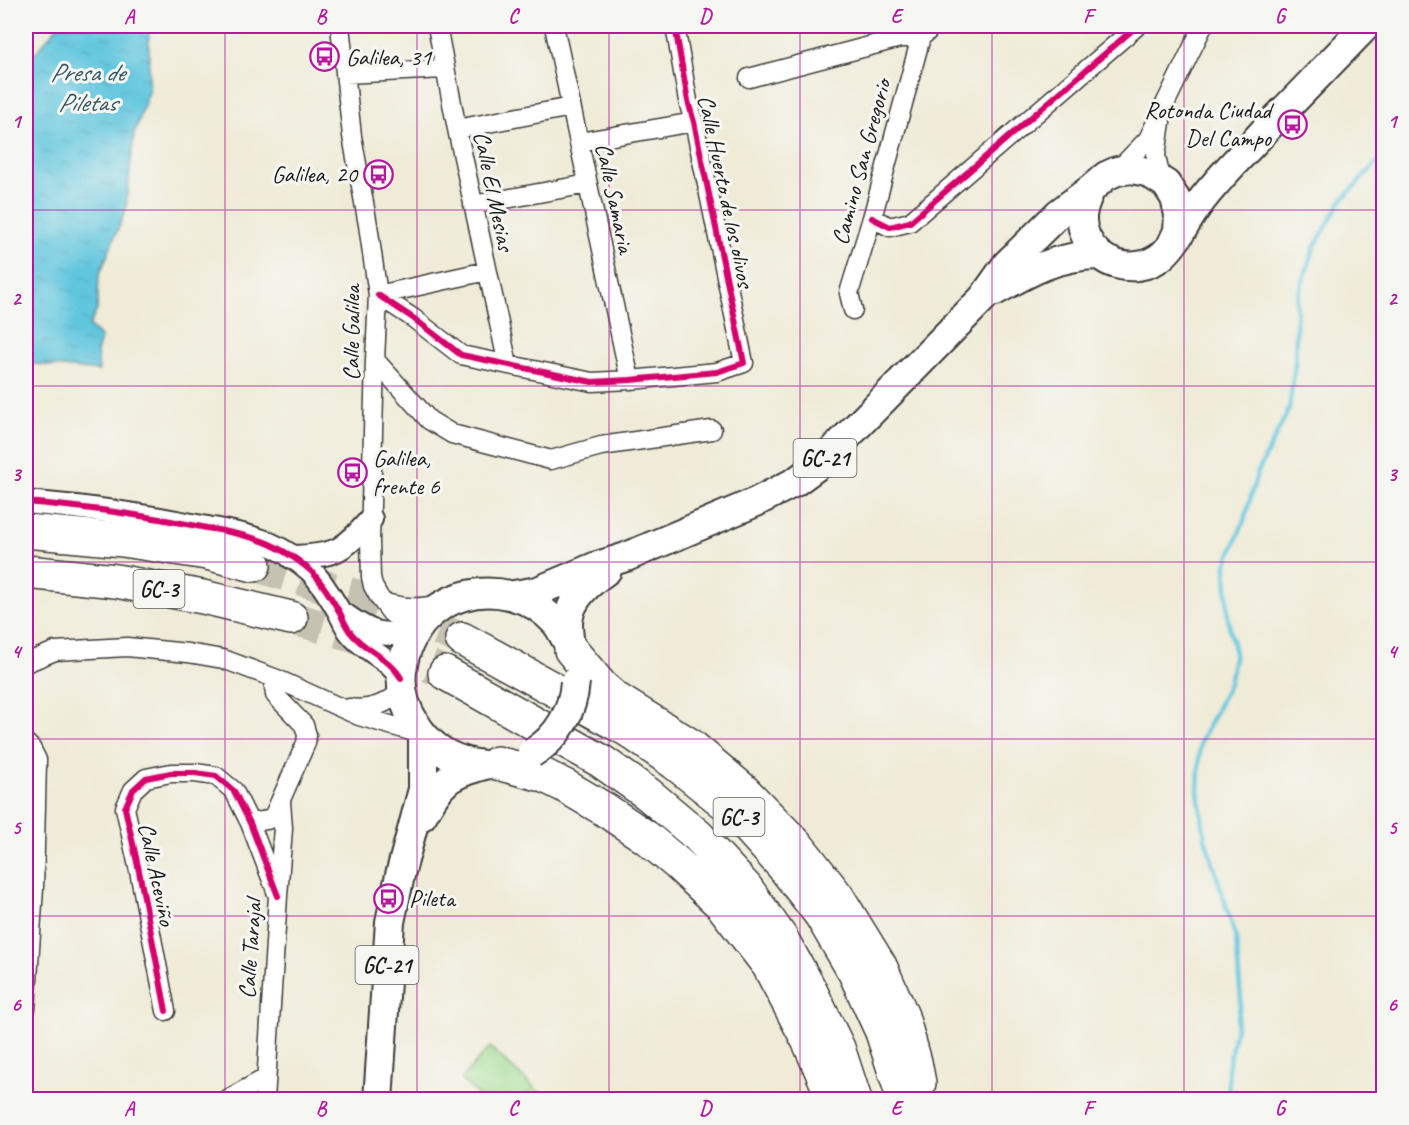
<svg xmlns="http://www.w3.org/2000/svg" width="1409" height="1125" viewBox="0 0 1409 1125" font-family="Caveat,sans-serif">
  <defs>
    <pattern id="water-ripples" width="26" height="14" patternUnits="userSpaceOnUse" patternTransform="scale(1.5)"><rect width="26" height="14" fill="#61c6de"/><path d="M2 4q2-2 4 0t4 0M15 11q2-2 4 0t4 0" fill="none" stroke="#54aabe"/></pattern>
  </defs>
  <rect width="100%" height="100%" fill="#f6f6f2"/>
  <filter id="ink" filterUnits="userSpaceOnUse"><feTurbulence type="fractalNoise" baseFrequency=".0167" numOctaves="2"/><feDisplacementMap in="SourceGraphic" scale="12" xChannelSelector="R" yChannelSelector="G"/><feConvolveMatrix kernelMatrix="1 2 1 2 8 2 1 2 1" color-interpolation-filters="sRGB"/></filter>
  <filter id="wash" filterUnits="userSpaceOnUse"><feTurbulence type="fractalNoise" baseFrequency=".008" numOctaves="4" result="noise"/><feDisplacementMap in="SourceGraphic" scale="24" xChannelSelector="R" yChannelSelector="G"/><feGaussianBlur stdDeviation="1.35" result="paint"/><feColorMatrix in="noise" values="0 0 0 0 0 0 0 0 0 0 0 0 0 0 0 0 0 1.4 0 .05"/><feComposite in="paint" operator="in"/></filter>
  <g filter="url(#wash)">
    <rect width="100%" height="100%" fill="#efebd7"/>
    <path fill="#9edb8f" stroke="#5d7c56" stroke-width="1.5" d="M490 1047 543 1096 539 1099H480L481 1098 461 1079Z"/>
    <path fill="url(#water-ripples)" stroke="#3e717d" stroke-width="1.5" d="M58 26H149V92L134 134 126 209 99 276 97 310 89 326 101 338 97 352 99 371 26 363V64Z"/>
    <g fill="none" stroke-linecap="round" stroke-linejoin="round">
      <path stroke="#61c6de" stroke-width="4.5" d="M1229 1100 1228 1068 1241 1001 1236 938 1205 838 1198 791 1200 743 1229 684 1235 653 1228 620 1226 565 1245 518 1257 474 1289 409 1295 365 1297 299 1314 248 1341 201 1384 155"/>
    </g>
  </g>
  <g filter="url(#ink)">
    <g fill="none" stroke-linecap="round" stroke-linejoin="round">
      <path stroke="#c5c2b2" stroke-width="33" stroke-dasharray="33 16" stroke-linecap="butt" d="M254 565 360 597 462 639
        M291 618 376 642 445 673"/>
      <defs>
        <path id="minor" d="M340 26 352 136 368 225 378 295 375 360 370 541 371 577 373 586 379 597 391 613 417 629
          M437 26 457 129 508 365
          M554 26 630 380
          M345 74 444 69
          M749 78 900 38H920L928 31
          M1161 122 1156 156 1161 180
          M457 129 571 107
          M579 142 694 122
          M1117 171 1148 139 1203 26
          M473 205 588 184
          M872 218 890 227 910 222 1137 26
          M378 295 413 318 461 355 592 382 630 380 717 372 744 363 694 122 688 101 675 26
          M378 295 487 271
          M853 310 849 293 872 218 924 26
          M375 360 429 420 452 434 551 460 601 446 712 430
          M385 603C408 608 417 609 440 604
          M26 663 55 651 127 647 188 653 223 659 277 679 359 716 421 734
          M349 708C371 711 386 704 402 691
          M26 743 31 748 37 760 34 888 26 1009
          M250 823 267 820 274 815 306 743 307 735 304 725 275 695 274 687 277 679
          M166 1011 139 871 125 808 133 790 146 778 171 773H195L216 776 234 791 250 823 278 896
          M226 1100 266 1078
          M265 1100 278 896 283 828 281 802"/>
        <path id="tertiary" d="M26 502C85 507 144 515 202 527 223 531 245 534 265 542 280 548 299 560 311 571 322 582 332 599 340 613 343 619 346 627 351 633 365 651 389 657 401 678
          M291 557C334 556 343 552 371 519
          M346 616C375 636 380 635 414 633"/>
        <path id="primary" d="M1091 189C1083 205 1078 220 1086 237 1098 265 1133 275 1159 258 1173 248 1182 229 1192 214 1199 203 1208 192 1217 182 1233 163 1251 146 1267 128 1300 94 1333 60 1366 26
          M995 291C1030 271 1056 256 1098 255
          M514 595 538 591 597 566 626 557 756 502 795 482 821 463 983 298 1007 264 1059 213 1091 189 1106 176 1117 171 1132 169 1147 172 1166 184 1175 198 1179 214 1178 231 1171 246
          M570 646C569 639 568 630 568 622 570 598 589 583 607 570
          M486 765C479 764 471 764 464 761 443 755 426 741 415 723 405 708 400 689 402 671 410 593 504 566 556 623 561 629 565 639 570 646
          M422 816C442 782 446 775 485 765
          M378 1100 390 922 400 875 423 789V736"/>
        <path id="motorway" d="M26 531 123 540 207 553 254 565
          M26 572 116 581 203 597 291 618
          M462 639 628 730 675 763 730 807 783 866 821 915 855 973 882 1032 904 1100
          M571 650 602 687 616 699 690 745 743 790 797 845 837 896 880 966 902 1016 915 1062 919 1083
          M445 673 601 761 648 794 698 836 746 888 781 938 809 988 838 1048 855 1100
          M497 763 543 775 565 786 604 809 647 838 678 864 722 905 769 966 809 1042 834 1100"/>
      </defs>
      <use href="#minor" stroke="#3c3b38" stroke-width="21"/>
      <use href="#tertiary" stroke="#3c3b38" stroke-width="26"/>
      <use href="#primary" stroke="#3c3b38" stroke-width="32"/>
      <use href="#motorway" stroke="#3c3b38" stroke-width="36"/>
      <use href="#minor" stroke="#fff" stroke-width="18"/>
      <use href="#tertiary" stroke="#fff" stroke-width="22"/>
      <use href="#primary" stroke="#fff" stroke-width="28"/>
      <use href="#motorway" stroke="#fff" stroke-width="33"/>
      <defs>
        <path id="primary-bridge" d="M532 753C558 738 573 711 575 682"/>
      </defs>
      <use href="#primary-bridge" stroke="#3c3b38" stroke-width="32" stroke-linecap="butt"/>
      <use href="#primary-bridge" stroke="#fff" stroke-width="28"/>
      <defs>
        <path id="cycleway" d="M872 218 890 227 910 222 1137 26
          M378 295 413 318 461 355 592 382 630 380 717 372 744 363 694 122 688 101 675 26
          M26 502C85 507 144 515 202 527 223 531 245 534 265 542 280 548 299 560 311 571 322 582 332 599 340 613 343 619 346 627 351 633 365 651 389 657 401 678
          M166 1011 139 871 125 808 133 790 146 778 171 773H195L216 776 234 791 250 823 278 896"/>
      </defs>
      <use href="#cycleway" stroke="#f6f6f2" stroke-width="10"/>
      <use href="#cycleway" stroke="#d6006c" stroke-width="6"/>
    </g>
  </g>
  <path fill="none" stroke="#b5179e" stroke-width="1.5" stroke-opacity="0.55" d="M225 26V1100M417 26V1100M609 26V1100M800 26V1100M992 26V1100M1184 26V1100M26 210H1384M26 386H1384M26 562H1384M26 739H1384M26 916H1384"/>
  <defs>
    <symbol id="bus-ring" viewBox="-11 -11 22 22"><circle r="9.5" fill="#f6f6f2" stroke="#b5179e" stroke-width="1.5"/><path d="M-5-6H5V4H4V6H2V4H-2V6H-4V4H-5ZM-3.5-4V0h7V-4ZM-3.5 1.2v1.5H-2V1.2ZM2 1.2v1.5H3.5V1.2Z" fill="#b5179e"/></symbol>
  </defs>
  <g fill-rule="evenodd">
    <use href="#bus-ring" x="308" y="40" width="33" height="33"/>
    <use href="#bus-ring" x="1276" y="108" width="33" height="33"/>
    <use href="#bus-ring" x="362" y="158" width="33" height="33"/>
    <use href="#bus-ring" x="336" y="456" width="33" height="33"/>
    <use href="#bus-ring" x="372" y="882" width="33" height="33"/>
  </g>
  <g text-anchor="middle" stroke-width="6" stroke-linejoin="round" paint-order="stroke">
    <g fill="#f6f6f2" stroke="#5d5d5c" stroke-width="1.5">
      <rect x="793.5" y="439" width="63" height="38" rx="4.5"/>
      <rect x="133.5" y="570" width="51" height="38" rx="4.5"/>
      <rect x="713.5" y="798" width="51" height="38" rx="4.5"/>
      <rect x="355.5" y="946" width="63" height="38" rx="4.5"/>
    </g>
    <g font-size="22" font-weight="bold" fill="#1c1c1c">
      <text x="825" y="466">GC-21</text>
      <text x="159" y="597">GC-3</text>
      <text x="739" y="825">GC-3</text>
      <text x="387" y="973">GC-21</text>
    </g>
    <g font-size="24" fill="#1c1c1c" stroke="#f6f6f2" text-anchor="start">
      <text x="346" y="65">Galilea, 31</text>
      <text x="1271" y="118" text-anchor="end">Rotonda Ciudad<tspan x="1271" dy="28">Del Campo</tspan></text>
      <text x="357" y="182" text-anchor="end">Galilea, 20</text>
      <text x="373" y="466">Galilea,<tspan x="373" dy="28">frente 6</tspan></text>
      <text x="409" y="906">Pileta</text>
    </g>
    <g font-size="24" fill="#1c1c1c" stroke="#f6f6f2">
      <text transform="translate(861 162) rotate(-75)" y="8">Camino San Gregorio</text>
      <text transform="translate(494 191) rotate(78)" y="8">Calle El Mesias</text>
      <text transform="translate(726 191) rotate(78)" y="8">Calle Huerto de los olivos</text>
      <text transform="translate(615 198) rotate(78)" y="8">Calle Samaria</text>
      <text transform="translate(351 333) rotate(-90)" y="8">Calle Galilea</text>
      <text transform="translate(157 874) rotate(78)" y="8">Calle Aceviño</text>
      <text transform="translate(250 949) rotate(-86)" y="8">Calle Tarajal</text>
    </g>
    <g font-size="26" font-style="italic" fill="#345860" stroke="#f6f6f2">
      <text x="87" y="81">Presa de<tspan x="87" dy="30">Piletas</tspan></text>
    </g>
  </g>
  <rect width="1409" height="1125" fill="none" stroke="#f6f6f2" stroke-width="66"/>
  <rect x="33" y="33" width="1343" height="1059" fill="none" stroke="#b5179e" stroke-width="2"/>
  <g font-size="20" text-anchor="middle" font-weight="bold" fill="#b5179e">
    <text x="129" y="23">A</text>
    <text x="321" y="23">B</text>
    <text x="513" y="23">C</text>
    <text x="705" y="23">D</text>
    <text x="896" y="23">E</text>
    <text x="1088" y="23">F</text>
    <text x="1280" y="23">G</text>
    <text x="16" y="128">1</text>
    <text x="1392" y="128">1</text>
    <text x="16" y="305">2</text>
    <text x="1392" y="305">2</text>
    <text x="16" y="481">3</text>
    <text x="1392" y="481">3</text>
    <text x="16" y="658">4</text>
    <text x="1392" y="658">4</text>
    <text x="16" y="834">5</text>
    <text x="1392" y="834">5</text>
    <text x="16" y="1011">6</text>
    <text x="1392" y="1011">6</text>
    <text x="129" y="1115">A</text>
    <text x="321" y="1115">B</text>
    <text x="513" y="1115">C</text>
    <text x="705" y="1115">D</text>
    <text x="896" y="1115">E</text>
    <text x="1088" y="1115">F</text>
    <text x="1280" y="1115">G</text>
  </g>
</svg>
